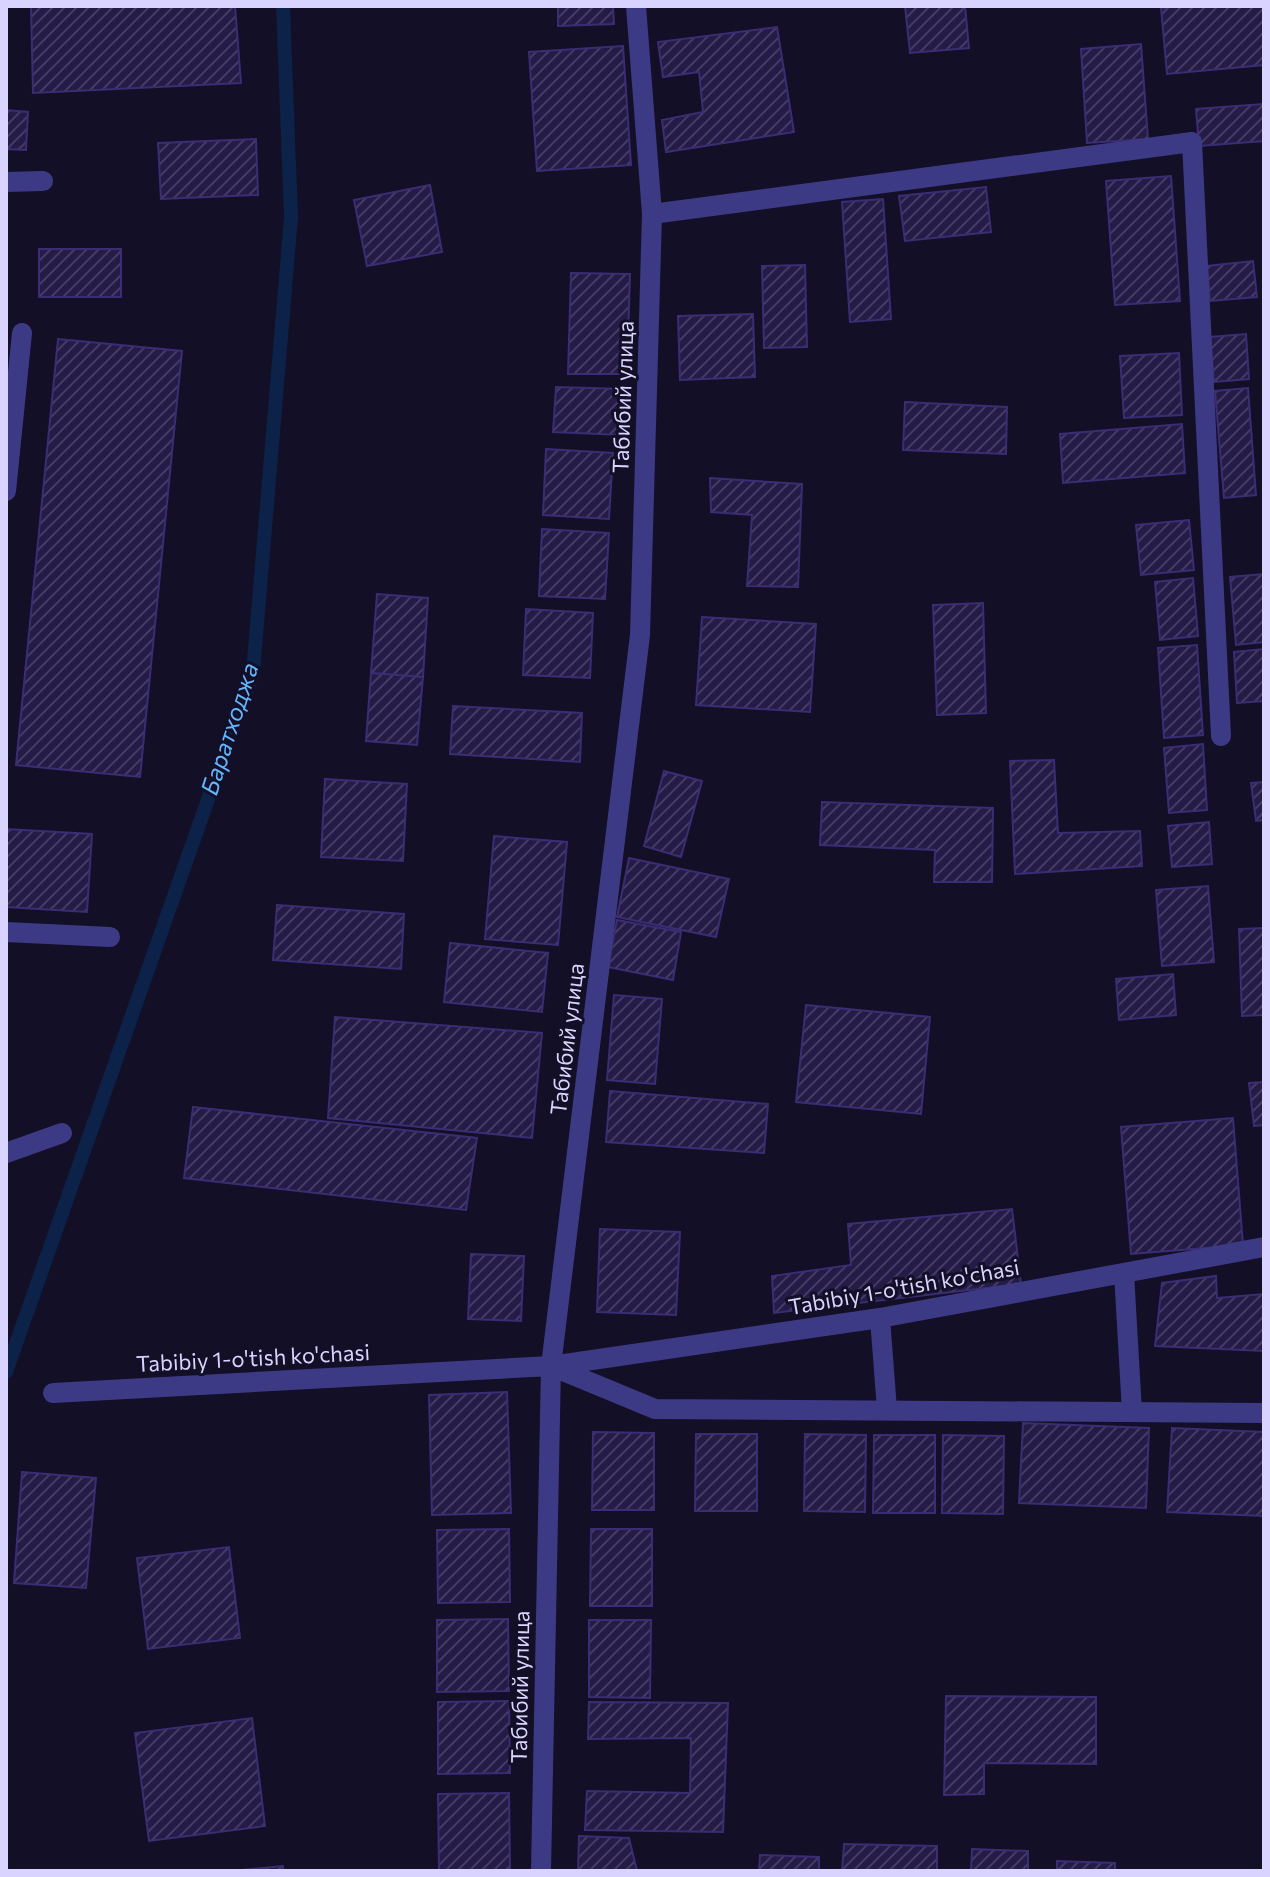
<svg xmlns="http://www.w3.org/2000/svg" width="1270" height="1877" viewBox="0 0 1270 1877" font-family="Commissioner,sans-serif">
  <defs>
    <pattern id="building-hatch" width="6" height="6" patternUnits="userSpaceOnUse" patternTransform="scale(2)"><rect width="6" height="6" fill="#241b47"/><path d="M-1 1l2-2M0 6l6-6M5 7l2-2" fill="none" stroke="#433b63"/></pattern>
  </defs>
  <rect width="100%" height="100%" fill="#130f26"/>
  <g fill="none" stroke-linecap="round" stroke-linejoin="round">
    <path stroke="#0c2248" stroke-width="14" d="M6 1372 253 672 291 217 283 6"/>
  </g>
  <path fill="url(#building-hatch)" stroke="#3b2d73" stroke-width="2" d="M31 6H235L241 83 33 93Z
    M558 6H613L614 24 558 26Z
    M905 6H965L969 48 910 53Z
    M1183 6H1264V65L1167 74 1161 8Z
    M777 27 794 132 666 152 662 120 703 112 699 72 663 77 658 42Z
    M1141 44 1148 139 1087 143 1081 49Z
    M623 46 631 165 537 171 529 52Z
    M1263 104 1264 141 1199 146 1196 109Z
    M6 110 28 112 26 150 6 149Z
    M256 139 258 195 161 199 158 143Z
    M1171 176 1180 301 1115 305 1106 181Z
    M430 185 442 252 367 266 354 200Z
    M986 187 991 232 905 241 899 196Z
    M883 199 891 319 850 322 842 202Z
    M39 249H121V297H39Z
    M1253 261 1257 297 1210 301 1207 266Z
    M805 265 807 347 764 348 762 266Z
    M571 273 630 274 627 374H568Z
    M753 314 755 377 680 380 678 316Z
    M1246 334 1249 379 1214 382 1210 337Z
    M58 339 182 351 140 777 16 765Z
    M1179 353 1182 415 1124 418 1120 356Z
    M556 387 624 389 622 435 553 432Z
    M1248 388 1256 495 1224 498 1215 391Z
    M905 402 1007 407 1006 454 903 450Z
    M1182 424 1185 473 1063 483 1060 434Z
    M546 449 613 453 609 519 543 515Z
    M710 478 802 484 798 587 747 586 752 515 711 512Z
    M1189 520 1194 570 1141 575 1136 525Z
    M542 529 609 533 605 599 539 596Z
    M1264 574V642L1236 645 1230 577Z
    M1193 578 1198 636 1160 640 1155 582Z
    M377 594 428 598 423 677 371 673Z
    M983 603 986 713 937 715 933 605Z
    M526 609 593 613 590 678 523 675Z
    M702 617 816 624 810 712 696 705Z
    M1197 645 1203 735 1164 738 1158 648Z
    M1264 649V701L1237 703 1234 652Z
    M371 673 423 677 417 745 366 741Z
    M453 706 582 713 580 762 450 754Z
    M1203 744 1207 810 1169 813 1164 748Z
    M1054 760 1058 833 1140 831 1142 866 1015 874 1010 761Z
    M664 771 702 781 681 857 644 846Z
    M325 779 407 784 403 861 321 857Z
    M1264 782V820L1256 821 1251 783Z
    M822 802 993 808 992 882H934L935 850 820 845Z
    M1209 822 1212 864 1172 867 1168 826Z
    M6 829 92 834 87 912 6 907Z
    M494 836 567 842 558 945 485 939Z
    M629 858 729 879 716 937 617 917Z
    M1208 886 1214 962 1162 966 1156 890Z
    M277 905 404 914 401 969 273 960Z
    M617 920 681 932 673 980 608 967Z
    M1264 928V1015L1242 1016 1239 929Z
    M450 943 548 953 542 1012 444 1002Z
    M1173 974 1176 1015 1119 1020 1116 979Z
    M614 995 662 999 655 1084 607 1080Z
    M806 1005 930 1017 921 1114 796 1102Z
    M335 1017 542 1033 532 1138 328 1118Z
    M1264 1082V1125L1254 1126 1249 1083Z
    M610 1091 768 1104 764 1153 606 1142Z
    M193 1107 477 1138 466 1210 184 1178Z
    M1233 1118 1243 1245 1131 1254 1121 1127Z
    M1012 1209 1021 1284 774 1313 772 1276 851 1265 848 1224Z
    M600 1229 680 1232 676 1315 597 1312Z
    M471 1254 524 1256 521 1321 468 1319Z
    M1216 1276 1217 1298 1264 1294V1351L1155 1346 1162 1283Z
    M507 1392 511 1513 432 1515 429 1395Z
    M1023 1423 1149 1428 1146 1508 1019 1503Z
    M1172 1428 1264 1432V1516L1167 1512Z
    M593 1432 654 1433V1510H592Z
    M696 1434H757V1511H695Z
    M805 1434 866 1435 865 1512 804 1511Z
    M874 1435H935V1513H873Z
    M943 1435 1004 1436 1003 1514 942 1513Z
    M22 1472 96 1478 86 1588 14 1583Z
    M509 1529 510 1602 438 1603 437 1530Z
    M591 1529H652V1606H590Z
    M229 1547 240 1638 148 1649 137 1558Z
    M508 1619 509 1691 437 1692V1620Z
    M589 1620H651L650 1698 589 1697Z
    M946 1696 1096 1697V1764L984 1763V1794L944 1795Z
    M509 1701 510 1773 438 1774V1702Z
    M589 1702 728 1703 723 1832 585 1830 587 1791 690 1793 691 1738 588 1739Z
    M252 1718 265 1826 149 1841 135 1733Z
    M509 1793 510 1871H439L438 1794Z
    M579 1836 629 1838 637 1871H578Z
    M844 1844 937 1846V1871H842Z
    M972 1849 1028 1851V1871H971Z
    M760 1855 819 1857V1871H759Z
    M1057 1861 1115 1863V1871H1057Z
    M283 1866V1871H231Z"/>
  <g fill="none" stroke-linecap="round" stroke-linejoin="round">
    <path stroke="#3d3a85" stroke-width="20" d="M6 182 43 181
      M6 491 22 333
      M6 932 110 937
      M6 1153 62 1133
      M1124 1273 1132 1412
      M880 1318 887 1410"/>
    <path stroke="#3d3a85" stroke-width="20" d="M652 214 1192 142 1221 736
      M551 1366 880 1318 1264 1247
      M53 1393 551 1366 655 1409 1264 1413
      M541 1871 551 1366 640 635 652 214 636 6"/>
  </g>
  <g text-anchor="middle" stroke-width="6" stroke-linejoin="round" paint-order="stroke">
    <g font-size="22" fill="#d9d4ff" stroke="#130f26">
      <text transform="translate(623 397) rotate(-88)" y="8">Табибий улица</text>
      <text transform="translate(567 1039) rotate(-83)" y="8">Табибий улица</text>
      <text transform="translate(904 1287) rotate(-10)" y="8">Tabibiy 1-o'tish ko'chasi</text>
      <text transform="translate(253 1358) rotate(-3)" y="8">Tabibiy 1-o'tish ko'chasi</text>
      <text transform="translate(520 1687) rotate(-89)" y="8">Табибий улица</text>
    </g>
    <g font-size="24" font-style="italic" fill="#62b6ff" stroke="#130f26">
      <text transform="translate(230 729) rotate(-72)" y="8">Баратходжа</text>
    </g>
  </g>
  <rect width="1270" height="1877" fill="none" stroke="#d9d4ff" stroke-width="16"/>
</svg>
